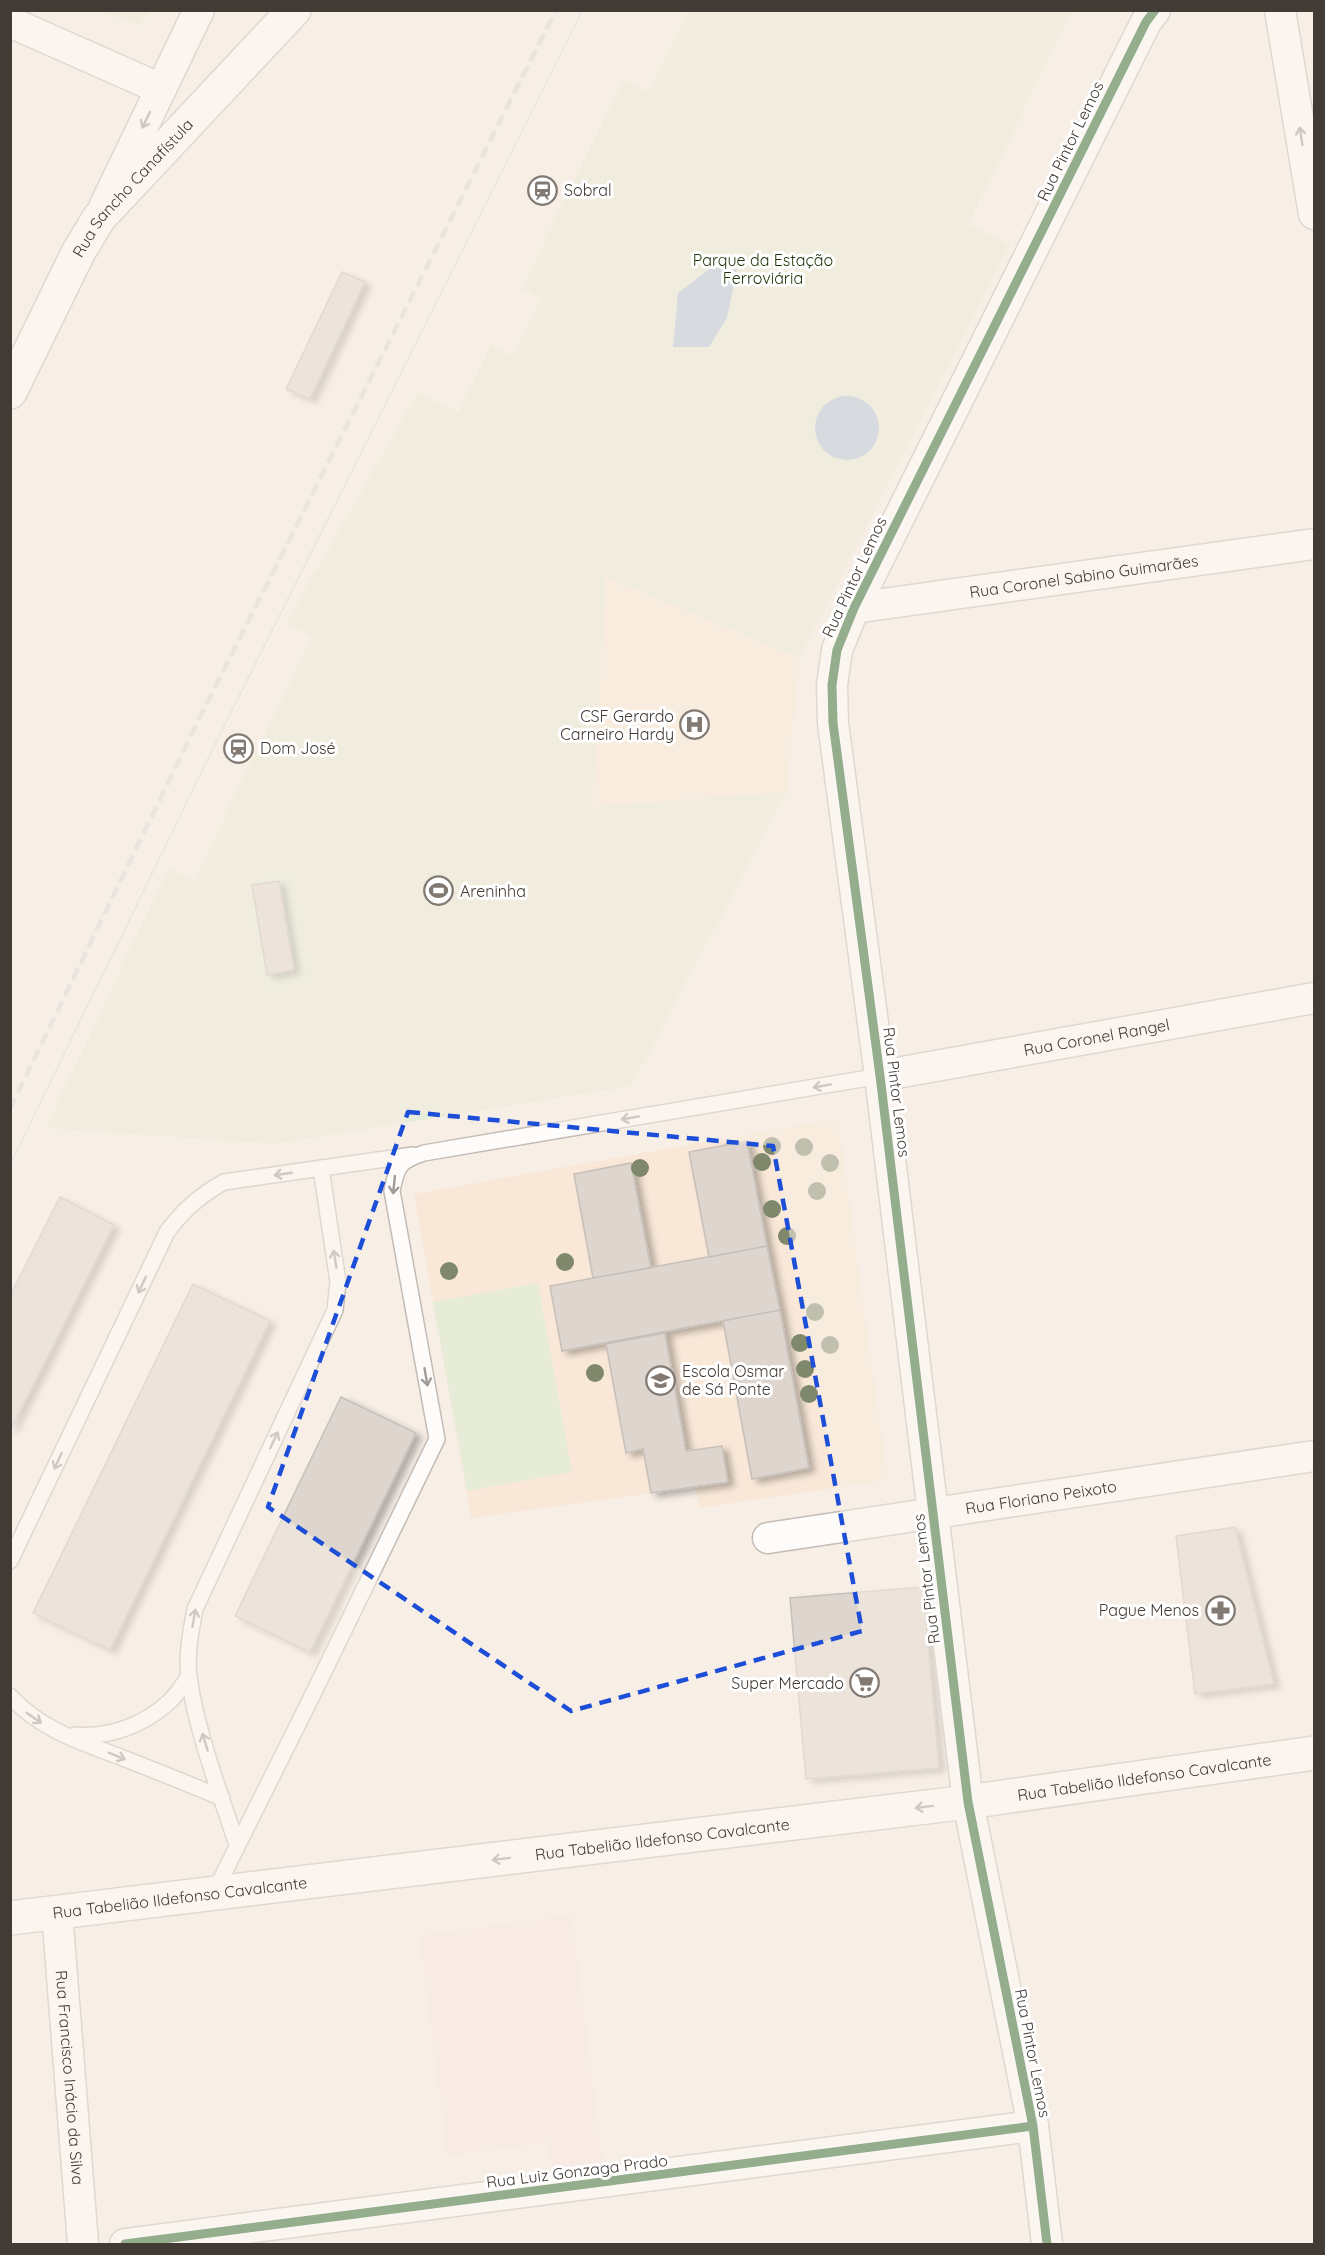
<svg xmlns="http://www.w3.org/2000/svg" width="1325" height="2255" viewBox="0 0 1325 2255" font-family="Quicksand,sans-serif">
  <defs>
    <filter id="shadow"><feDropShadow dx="6" dy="4" stdDeviation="3" flood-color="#0004"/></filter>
  </defs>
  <rect width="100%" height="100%" fill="#f7eee6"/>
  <path fill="#f9e6e5" d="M572 1915 605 2179 553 2186 548 2143 447 2156 419 1935Z"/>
  <path fill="#f9e8d8" d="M606 576 800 658 787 792 592 807Z
    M838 1118 888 1480 699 1508 696 1487 471 1518 414 1194Z"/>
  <path fill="#e6ecd8" d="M98 11H148L140 25Z
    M688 11H1072L968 224 1009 245 800 658 606 577 592 807 787 792 631 1086 274 1144 46 1128 168 869 194 881 312 636 286 623 418 393 459 412 491 345 513 356 541 298 522 288 623 80 648 92Z
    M538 1283 572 1472 467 1491 433 1302Z"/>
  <path fill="#b0c0d8" d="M712 267 737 269 727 318 709 347H673L678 293Z
    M815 428a32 32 0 1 1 64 0a32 32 0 1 1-64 0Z"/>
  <path fill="#ddd5ce" stroke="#c7bfb9" stroke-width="1.5" filter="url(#shadow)" d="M342 272 365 282 310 399 286 389Z
    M279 881 294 970 267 975 252 885Z
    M747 1141 767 1246 709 1257 689 1152Z
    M631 1163 651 1268 593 1278 574 1174Z
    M60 1197 114 1225 10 1431V1296Z
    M767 1246 780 1310 562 1351 550 1286Z
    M193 1284 270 1321 110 1650 33 1613Z
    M780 1310 809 1468 752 1479 723 1321Z
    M665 1333 686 1451 722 1446 728 1482 651 1493 643 1449 626 1453 606 1344Z
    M341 1397 416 1433 310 1652 235 1616Z
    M1235 1527 1274 1684 1195 1694 1176 1536Z
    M923 1587 939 1768 806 1779 790 1598Z"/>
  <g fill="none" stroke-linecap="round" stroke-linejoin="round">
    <defs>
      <path id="lane" d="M10 1561 167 1232C183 1210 200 1195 224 1182L413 1155
        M10 1696C41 1730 81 1742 123 1758 156 1771 189 1784 222 1798
        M75 1735C109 1738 144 1725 169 1702 177 1695 183 1684 189 1676
        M237 1845C220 1793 196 1730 189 1677 186 1655 191 1631 195 1609L335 1310 338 1282 321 1168
        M214 1893 315 1690 437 1439 392 1191C397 1165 400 1161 424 1153L880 1076"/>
      <g id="street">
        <path d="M1280 10 1314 214"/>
        <path d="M10 22 161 89"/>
        <path d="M105 205 199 10"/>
        <path id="s1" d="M854 608 1314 544"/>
        <path id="s2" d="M880 1076 1314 998"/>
        <path id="s3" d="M768 1538 1314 1456"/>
        <path id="s4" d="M57 1912 83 2244"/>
        <path d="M125 2244 1033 2126"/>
        <path d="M1047 2244 1033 2126 968 1802 880 1076 833 723 832 685 837 650 854 608 1146 22 1155 10"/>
      </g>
      <g id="secondary">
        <path id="s5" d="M10 1918 968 1802 1314 1753"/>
      </g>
      <g id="primary">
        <path id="s6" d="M10 392 78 253 99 218 294 10"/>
      </g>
    </defs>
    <use href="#lane" stroke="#c3bbb5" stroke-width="18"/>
    <use href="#street" stroke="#c3bbb5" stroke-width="33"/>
    <use href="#secondary" stroke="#c3bbb5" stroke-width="36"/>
    <use href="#primary" stroke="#c3bbb5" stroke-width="36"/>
    <use href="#lane" stroke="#fefcfb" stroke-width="15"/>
    <use href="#street" stroke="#fefcfb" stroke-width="30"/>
    <use href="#secondary" stroke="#fefcfb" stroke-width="33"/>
    <use href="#primary" stroke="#fefcfb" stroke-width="33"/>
    <path stroke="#dad8d6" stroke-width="1.5" d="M10 1165 219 736 583 10"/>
    <path stroke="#dad8d6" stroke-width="4.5" stroke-dasharray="12 6" stroke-linecap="butt" d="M10 1109 196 725 556 10"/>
    <defs>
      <path id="cycleway" d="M125 2244 1033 2126
        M1047 2244 1033 2126 968 1802 880 1076 833 723 832 685 837 650 854 608 1146 22 1155 10"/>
    </defs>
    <use href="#cycleway" stroke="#fff" stroke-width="13"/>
    <use href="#cycleway" stroke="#1b5e20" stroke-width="9"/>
  </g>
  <g fill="#7f886b">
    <circle cx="772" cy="1146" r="9"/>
    <circle cx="804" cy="1147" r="9"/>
    <circle cx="762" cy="1162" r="9"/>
    <circle cx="830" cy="1163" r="9"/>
    <circle cx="640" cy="1168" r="9"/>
    <circle cx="817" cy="1191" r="9"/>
    <circle cx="772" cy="1209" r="9"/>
    <circle cx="787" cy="1236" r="9"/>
    <circle cx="565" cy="1262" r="9"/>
    <circle cx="449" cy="1271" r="9"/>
    <circle cx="815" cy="1312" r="9"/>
    <circle cx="800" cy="1343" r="9"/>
    <circle cx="830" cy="1345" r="9"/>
    <circle cx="805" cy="1369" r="9"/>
    <circle cx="595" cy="1373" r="9"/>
    <circle cx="809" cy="1394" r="9"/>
  </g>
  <defs><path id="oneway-shaft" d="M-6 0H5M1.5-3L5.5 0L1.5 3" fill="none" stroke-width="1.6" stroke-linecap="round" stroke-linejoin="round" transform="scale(1.5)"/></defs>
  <g stroke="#a09b98">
    <use href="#oneway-shaft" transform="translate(146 120) rotate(116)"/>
    <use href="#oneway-shaft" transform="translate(1301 136) rotate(-99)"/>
    <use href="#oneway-shaft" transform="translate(822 1086) rotate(170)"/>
    <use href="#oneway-shaft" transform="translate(630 1118) rotate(170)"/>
    <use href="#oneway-shaft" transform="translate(283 1174) rotate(172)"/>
    <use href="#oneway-shaft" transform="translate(394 1185) rotate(96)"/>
    <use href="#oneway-shaft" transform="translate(335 1259) rotate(-99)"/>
    <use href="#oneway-shaft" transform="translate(142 1285) rotate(115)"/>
    <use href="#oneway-shaft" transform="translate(426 1377) rotate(80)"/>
    <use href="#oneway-shaft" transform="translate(274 1440) rotate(-65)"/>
    <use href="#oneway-shaft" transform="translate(58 1461) rotate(115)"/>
    <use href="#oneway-shaft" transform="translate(194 1618) rotate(-80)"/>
    <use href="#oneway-shaft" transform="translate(34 1718) rotate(35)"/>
    <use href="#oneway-shaft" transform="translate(205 1742) rotate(-107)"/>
    <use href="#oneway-shaft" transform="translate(117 1756) rotate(22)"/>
    <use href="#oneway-shaft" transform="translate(924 1807) rotate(173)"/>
    <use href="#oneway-shaft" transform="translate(501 1859) rotate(173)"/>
  </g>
  <path d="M0 0H1325V2255H0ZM408 1112 773 1146 862 1631 571 1711 268 1507Z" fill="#f7eee6" fill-opacity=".55" fill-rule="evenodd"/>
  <path fill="none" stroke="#1d4ed8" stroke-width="4.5" stroke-dasharray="12 8" stroke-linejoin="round" d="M408 1112 773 1146 862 1631 571 1711 268 1507Z"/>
  <defs>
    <symbol id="station-ring" viewBox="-11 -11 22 22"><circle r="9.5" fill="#fff" stroke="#817972" stroke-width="1.5"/><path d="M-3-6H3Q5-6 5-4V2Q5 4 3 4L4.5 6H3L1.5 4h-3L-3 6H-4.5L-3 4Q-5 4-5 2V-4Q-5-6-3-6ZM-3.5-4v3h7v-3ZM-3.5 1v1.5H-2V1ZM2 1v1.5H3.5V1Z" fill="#817972"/></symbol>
    <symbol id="hospital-ring" viewBox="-11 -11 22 22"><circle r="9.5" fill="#fff" stroke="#817972" stroke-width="1.5"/><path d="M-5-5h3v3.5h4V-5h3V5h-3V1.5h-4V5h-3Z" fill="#817972"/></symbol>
    <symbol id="stadium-ring" viewBox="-11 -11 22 22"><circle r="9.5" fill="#fff" stroke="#817972" stroke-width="1.5"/><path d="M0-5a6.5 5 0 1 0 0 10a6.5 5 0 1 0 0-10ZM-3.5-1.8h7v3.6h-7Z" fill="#817972"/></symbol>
    <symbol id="school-ring" viewBox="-11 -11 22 22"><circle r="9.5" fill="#fff" stroke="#817972" stroke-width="1.5"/><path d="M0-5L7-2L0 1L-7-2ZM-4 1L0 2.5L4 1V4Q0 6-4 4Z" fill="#817972"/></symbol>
    <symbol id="pharmacy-ring" viewBox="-11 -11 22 22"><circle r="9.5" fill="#fff" stroke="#817972" stroke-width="1.5"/><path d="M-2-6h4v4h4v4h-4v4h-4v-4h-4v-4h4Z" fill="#817972"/></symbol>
    <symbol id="supermarket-ring" viewBox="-11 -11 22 22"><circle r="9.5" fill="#fff" stroke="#817972" stroke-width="1.5"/><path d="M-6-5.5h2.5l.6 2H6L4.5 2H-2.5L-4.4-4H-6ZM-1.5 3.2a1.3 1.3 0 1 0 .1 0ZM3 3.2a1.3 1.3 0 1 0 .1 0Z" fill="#817972"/></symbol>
  </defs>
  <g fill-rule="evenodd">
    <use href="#station-ring" x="526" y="174" width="33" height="33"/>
    <use href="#hospital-ring" x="678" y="708" width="33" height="33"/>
    <use href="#station-ring" x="222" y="732" width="33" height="33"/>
    <use href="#stadium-ring" x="422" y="874" width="33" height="33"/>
    <use href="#school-ring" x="644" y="1364" width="33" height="33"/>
    <use href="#pharmacy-ring" x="1204" y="1594" width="33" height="33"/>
    <use href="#supermarket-ring" x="848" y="1666" width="33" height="33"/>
  </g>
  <g text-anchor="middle" stroke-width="6" stroke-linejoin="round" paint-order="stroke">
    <g font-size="16" fill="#423a34" stroke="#fff">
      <text transform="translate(1070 141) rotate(-64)" y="6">Rua Pintor Lemos</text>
      <text dy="6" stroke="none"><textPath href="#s6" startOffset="240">Rua Sancho Canafístula</textPath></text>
      <text dy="6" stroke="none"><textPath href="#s1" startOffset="232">Rua Coronel Sabino Guimarães</textPath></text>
      <text transform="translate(854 577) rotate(-65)" y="6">Rua Pintor Lemos</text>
      <text dy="6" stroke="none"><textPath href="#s2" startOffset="220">Rua Coronel Rangel</textPath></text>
      <text transform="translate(897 1092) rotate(83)" y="6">Rua Pintor Lemos</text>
      <text dy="6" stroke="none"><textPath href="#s3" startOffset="276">Rua Floriano Peixoto</textPath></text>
      <text transform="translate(926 1579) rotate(-97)" y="6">Rua Pintor Lemos</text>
      <text dy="6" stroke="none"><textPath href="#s5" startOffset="1143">Rua Tabelião Ildefonso Cavalcante</textPath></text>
      <text dy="6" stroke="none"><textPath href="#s5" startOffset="657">Rua Tabelião Ildefonso Cavalcante</textPath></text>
      <text dy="6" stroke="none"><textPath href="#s5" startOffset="171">Rua Tabelião Ildefonso Cavalcante</textPath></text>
      <text transform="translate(1033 2053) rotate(79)" y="6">Rua Pintor Lemos</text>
      <text dy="6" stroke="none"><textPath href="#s4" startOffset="166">Rua Francisco Inácio da Silva</textPath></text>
      <text transform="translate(577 2171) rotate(-7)" y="6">Rua Luiz Gonzaga Prado</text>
    </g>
    <g font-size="16" fill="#423a34" stroke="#fff" text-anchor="start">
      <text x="564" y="196">Sobral</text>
      <text x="674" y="722" text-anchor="end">CSF Gerardo<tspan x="674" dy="18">Carneiro Hardy</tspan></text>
      <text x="260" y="754">Dom José</text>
      <text x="460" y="897">Areninha</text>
      <text x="682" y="1377">Escola Osmar<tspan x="682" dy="18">de Sá Ponte</tspan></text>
      <text x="1199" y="1616" text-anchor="end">Pague Menos</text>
      <text x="844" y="1689" text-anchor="end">Super Mercado</text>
    </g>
    <g font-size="16" fill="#1d3407" stroke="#fff">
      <text x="763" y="266">Parque da Estação<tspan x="763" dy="18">Ferroviária</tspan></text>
    </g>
  </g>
  <rect width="1325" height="2255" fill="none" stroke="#423a34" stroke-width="24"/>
</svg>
